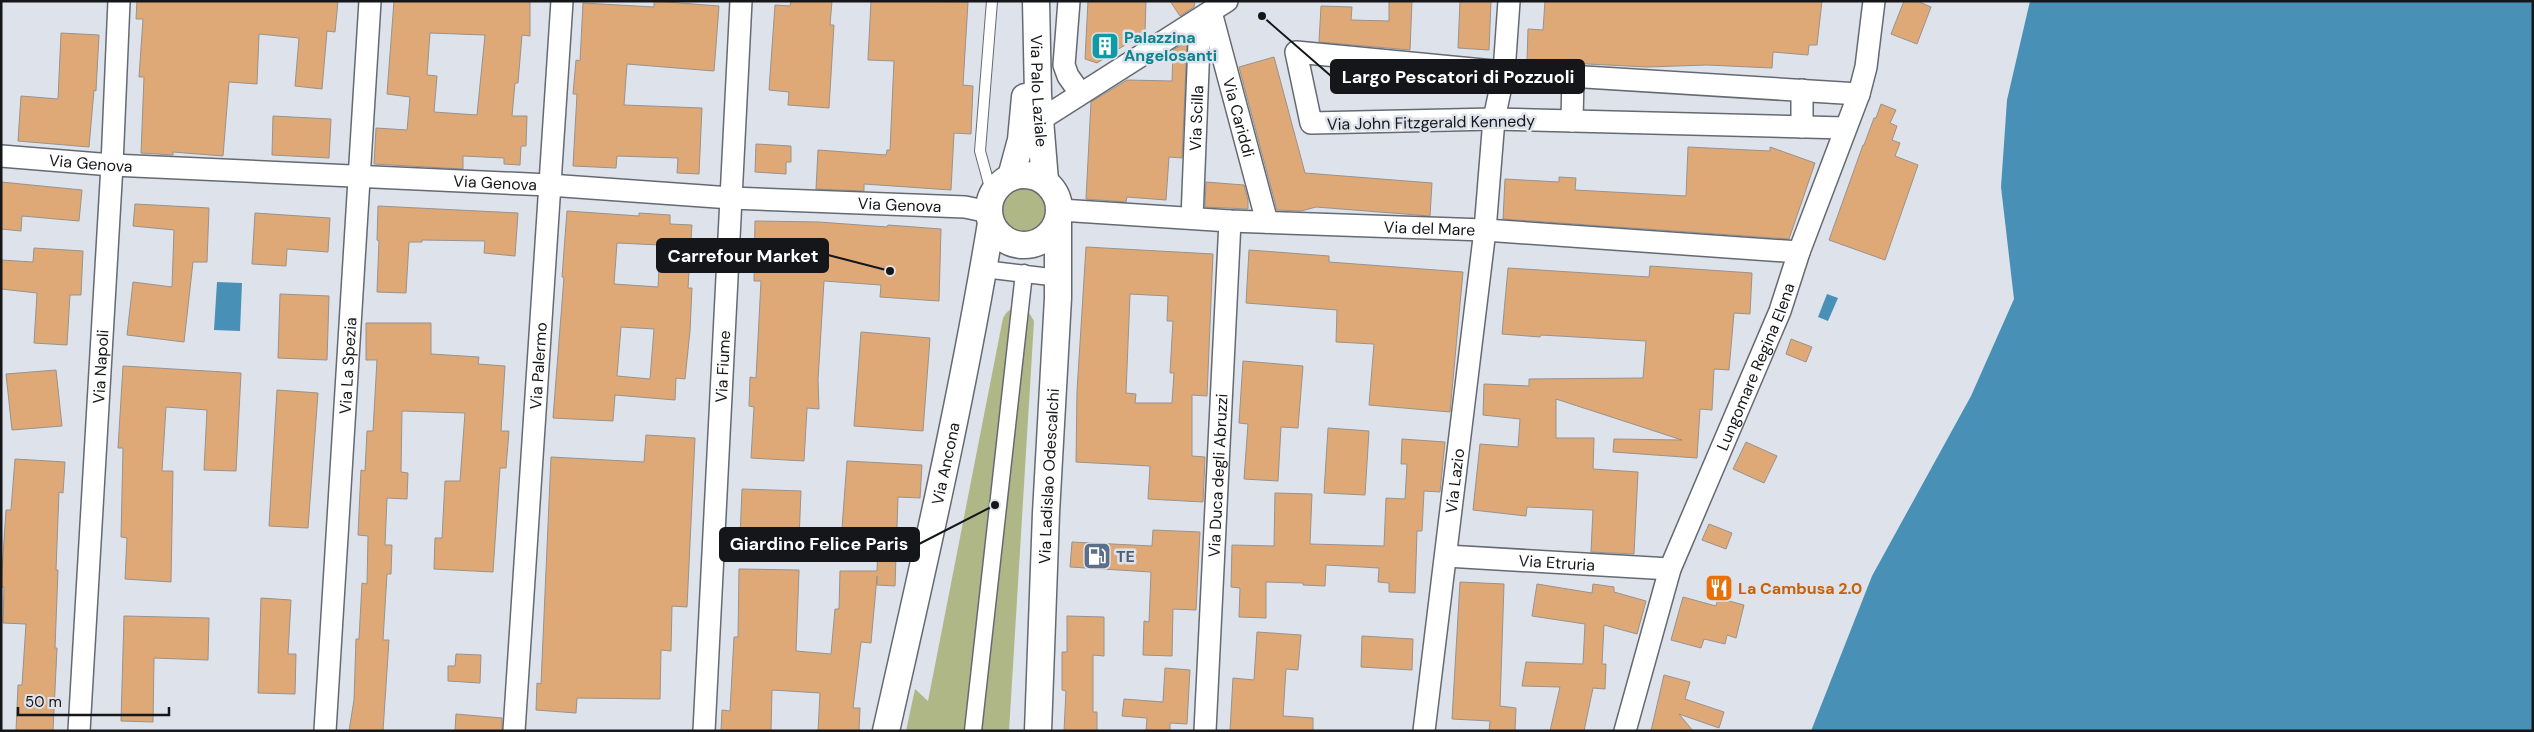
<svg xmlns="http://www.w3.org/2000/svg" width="2534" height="732" viewBox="0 0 2534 732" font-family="'DM Sans',sans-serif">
  <rect width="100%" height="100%" fill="#dde2eb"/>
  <path fill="#afb786" d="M1001 210a22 22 0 1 1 44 0a22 22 0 1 1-44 0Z
    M1025 306 1034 321 1009 731H906L915 689 928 701 1003 318C1009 308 1013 307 1025 306Z"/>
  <path fill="#4990b6" d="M2030 1H2533V731H1811L1872 576 1971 396 2014 299 2001 187 2007 100Z
    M217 282 242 283 240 331 214 330Z
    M1827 294 1838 298 1828 321 1818 317Z"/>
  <path fill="#dea977" stroke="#9a928b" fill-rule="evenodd" d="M137 1H338L335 32 327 31 322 89 295 86 299 38 259 34 257 84 229 82 223 156 173 152V155L141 153 144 77H139L143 19H136Z
    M394 1H530V36L522 35 518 83H515L512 116H527L526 146H521L520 165 504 164V158L463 156V169L374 164 376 128 407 130 410 97 387 94ZM430 33 485 35 477 115 434 112 437 76 427 75Z
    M654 1 719 6 714 71 627 64 624 105 702 108 699 174 677 173 678 158 617 156 616 168 573 166 577 94H573L576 60 580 61 583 3 654 7Z
    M791 1H832L830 25H834L829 108 788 105 789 92 769 90 775 5 790 6Z
    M871 1 968 2 963 85 973 86 971 134 954 133 951 190 864 184V191L816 189 818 150 886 155 887 150H890L894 61 868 60Z
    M1088 1H1146L1145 32 1097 63 1085 59Z
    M1170 1H1195L1194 7 1180 16Z
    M1389 1H1412L1410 50 1319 42 1321 6 1352 7 1351 20 1389 21Z
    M1460 1H1491L1489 50 1458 48Z
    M1545 1H1822L1817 45H1809L1808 55 1773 52 1772 68 1707 65 1647 67 1527 61 1528 29 1543 30Z
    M1904 1H1917L1931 7 1917 44 1891 34Z
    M61 33 99 35 96 91 94 90 89 147 18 141 21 96 58 99Z
    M1187 42 1182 158 1169 157 1166 200 1127 197 1126 202 1086 199 1091 102 1127 80 1172 81 1173 50Z
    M1274 57 1305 173 1432 183 1430 216 1316 207 1301 211 1277 210 1239 67Z
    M1881 104 1896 110 1890 123 1897 126 1892 140 1900 143 1895 156 1918 165 1885 260 1829 240 1863 145H1864L1874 118H1876Z
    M273 116 331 119 329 158 272 155Z
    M756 144 791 146V162H786V174L755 172Z
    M1688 147 1770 151V147L1815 163 1789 239 1503 219 1505 179 1559 182V177L1576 178 1575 190 1686 196Z
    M1 182 82 190 79 221 22 216 21 231 1 229Z
    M1206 182 1244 185 1248 200V209L1205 207Z
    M135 204 209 208 207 262H193L184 342 127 335 133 282 172 287 174 230 133 226Z
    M378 206 518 213 515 256 484 253 485 241 422 240V242H409L406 293 377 292 379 241 377 240Z
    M567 211 639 216V213L670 215V224L692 225 688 288H692L690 331 685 379 676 378 675 400 615 395 613 421 553 418 564 277H562ZM617 243 660 245 658 287 614 284ZM621 327 654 329 650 379 617 376Z
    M255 213 330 218 328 252 287 249 286 266 252 264Z
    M755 221 819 222 887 227 888 225 941 229 939 301 880 297 881 285 824 281 818 380 819 409 807 408 804 461 751 458 754 407 749 406 750 377 756 378 761 281H754Z
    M1086 247 1213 254 1207 396 1192 395V456L1205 457 1203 502 1148 499 1150 466 1076 462 1077 391ZM1130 294 1168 296 1167 321H1173L1170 373H1174L1172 403H1135L1136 394 1126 393Z
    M34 248 83 251 81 295H70L67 345 34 343 37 293 1 289V260L33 262Z
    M1249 250 1329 256V262L1463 272 1450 412 1369 405 1374 344 1336 342 1337 310 1246 303Z
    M1650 266 1752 273 1750 314 1734 313 1729 370 1714 369 1712 410 1700 409 1697 458 1613 452 1614 439 1682 440 1556 399V438H1594L1593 469 1638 472 1634 554 1591 552 1593 510 1527 507 1526 516 1473 510 1480 444 1518 447 1520 419 1483 415 1484 384 1529 386V379L1643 378 1646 341 1541 335 1540 337 1502 334 1508 268 1649 277Z
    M280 294 329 296 327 360 278 358Z
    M366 323H431V354L479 357 478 364 505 366 501 431H509L506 468H500L493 572 434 569 435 538H442L445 481H460L465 413 402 411 401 472 408 473 407 499 387 498 385 545H392L391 574H387L383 640H389L383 731H349L354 700 356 639H359L362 583 367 584 368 536 358 535 361 470 365 471 367 431H373L377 360H366Z
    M861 332 930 338 923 431 854 426Z
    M1791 339 1812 347 1806 362 1786 354Z
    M1243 361 1303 366 1298 428 1281 427 1278 481 1244 479 1248 424 1239 423Z
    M123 366 241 373 236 471 204 470 207 410 166 407 162 471H173L171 582 125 579 127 538 121 537 123 448H118Z
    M56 370 62 426 12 430 6 374Z
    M277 390 318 393 308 528 269 526Z
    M1328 428 1369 431 1365 495 1324 493Z
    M646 435 695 438 687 607 672 606 671 651 661 650 660 699 577 698 576 713 536 710 537 683 541 684 551 457 644 462Z
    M1402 439 1445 442 1440 492 1424 491 1422 531H1417L1415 593 1389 592V583L1378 582 1379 568 1326 565 1325 586 1303 585V583L1266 582V618L1239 617 1240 588 1231 587 1232 545 1274 546 1275 493 1312 494 1310 544 1384 546 1386 498 1405 499 1407 464H1401Z
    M1746 442 1777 456 1764 483 1733 469Z
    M15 459 65 462 63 493 59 492 56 570H58L55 648H57L53 731H16L18 685H22L26 624 3 623 4 587H1L6 510H11Z
    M847 461 922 465 920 498 898 497 895 586 877 585V576L871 643 861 642 853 708H860L859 731H818L820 693 772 690 771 731H721L722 710 730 711 734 637H738L739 569 799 570 796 651 831 654 835 609H839L840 571H877L878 544 841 542Z
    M742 489 801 491 799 540 740 538Z
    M1709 524 1732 533 1726 549 1702 540Z
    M1153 530 1200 532 1196 610 1173 609 1172 656 1143 655 1144 621 1149 622 1151 572 1070 567 1072 542 1152 546Z
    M1460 582 1504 584 1500 706 1516 708 1515 731H1489L1490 721 1452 719Z
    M1537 584 1592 593 1593 584 1614 587V592L1646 601 1637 634 1604 625 1602 664H1606L1605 689 1593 688 1584 731H1550L1560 687 1522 686 1526 662 1583 664 1585 624 1532 616Z
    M1683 597 1716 606 1718 598 1744 605 1736 638 1727 635 1725 644 1704 639 1701 648 1671 640Z
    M261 598 291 600 288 654H296L295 694 258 693Z
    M124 616 209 618 208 660 154 658 153 722 121 721Z
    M1067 616 1104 617V656L1093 655V712H1097V731H1064L1066 691 1062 690V652H1067Z
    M1257 632 1301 635 1298 670 1286 669 1283 716 1313 718V731H1230L1233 678 1254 680Z
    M1362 636 1413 639 1412 670 1361 667Z
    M456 654 481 655 480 683 448 681V666H455Z
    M1165 668 1190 670 1187 724 1170 723V731H1146L1147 718 1122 716 1124 699 1163 702Z
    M1664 675 1690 682 1685 699 1724 712 1719 728 1679 714 1693 731H1651Z
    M456 714 502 718V731H455Z"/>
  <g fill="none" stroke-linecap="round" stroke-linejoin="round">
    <defs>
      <path id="service" d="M992 195 980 151 992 1"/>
      <path id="pedestrian" d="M984 269 1059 278
        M973 731 1024 273"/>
      <g id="minor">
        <path d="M1069 1 1064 65 1068 76 1080 93"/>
        <path id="s1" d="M1211 12 1267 222"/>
        <path d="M1040 120 1227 1"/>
        <path d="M1572 121 1573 76"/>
        <path d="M1802 127V90"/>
        <path d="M1845 128 1494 119 1311 123 1296 52 1504 72 1859 94"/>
        <path id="s2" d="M1 156 112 165 549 185 731 198 965 207 989 212"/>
        <path id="s3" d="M1060 210 1230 221 1485 230 1799 252"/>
        <path id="s4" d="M1192 218 1200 19"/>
        <path id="s5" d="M1446 556 1670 569"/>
        <path id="s6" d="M79 731 112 165 119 1"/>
        <path id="s7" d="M325 731 370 1"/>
        <path id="s8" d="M514 731 562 1"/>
        <path id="s9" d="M704 731 741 1"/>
        <path id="s10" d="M1205 731 1230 221"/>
        <path id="s11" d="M1424 731 1485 230 1494 119 1504 72 1509 1"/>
        <path id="s12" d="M1625 731 1670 569 1780 311 1799 252 1859 94 1866 67 1874 1"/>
      </g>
      <g id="tertiary">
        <path id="s13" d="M1036 1 1038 95 1045 181"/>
        <circle cx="1024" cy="210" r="35"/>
        <path d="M1011 177 1021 140 1025 97"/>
        <path id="s14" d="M886 731C924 563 963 394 991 223"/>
        <path id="s15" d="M1038 731 1046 513 1058 298V221"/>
      </g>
    </defs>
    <use href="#service" stroke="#656a72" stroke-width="12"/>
    <use href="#pedestrian" stroke="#656a72" stroke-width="19"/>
    <use href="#minor" stroke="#656a72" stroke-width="24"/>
    <use href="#tertiary" stroke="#656a72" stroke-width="29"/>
    <use href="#service" stroke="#fff" stroke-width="10"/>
    <use href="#pedestrian" stroke="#fff" stroke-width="16"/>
    <use href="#minor" stroke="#fff" stroke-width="21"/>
    <use href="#tertiary" stroke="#fff" stroke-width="26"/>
  </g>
  <defs>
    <symbol id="building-square" viewBox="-11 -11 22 22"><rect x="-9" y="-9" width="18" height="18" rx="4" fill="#0f9aa8" stroke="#dde2eb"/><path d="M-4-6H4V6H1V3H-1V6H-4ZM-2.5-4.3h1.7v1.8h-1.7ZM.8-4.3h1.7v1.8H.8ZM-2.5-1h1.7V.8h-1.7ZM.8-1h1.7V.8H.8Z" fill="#fff"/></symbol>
    <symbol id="fuel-square" viewBox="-11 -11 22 22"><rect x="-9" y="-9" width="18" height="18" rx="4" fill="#5c6f8a" stroke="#dde2eb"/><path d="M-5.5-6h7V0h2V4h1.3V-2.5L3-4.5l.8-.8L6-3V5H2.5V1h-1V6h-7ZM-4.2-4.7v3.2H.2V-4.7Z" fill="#fff"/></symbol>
    <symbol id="restaurant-square" viewBox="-11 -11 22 22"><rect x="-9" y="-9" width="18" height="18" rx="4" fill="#e8710a" stroke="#dde2eb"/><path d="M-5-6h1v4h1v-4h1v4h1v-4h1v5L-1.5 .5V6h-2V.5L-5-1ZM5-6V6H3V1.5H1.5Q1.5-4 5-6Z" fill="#fff"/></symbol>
  </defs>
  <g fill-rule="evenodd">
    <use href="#building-square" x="1089" y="30" width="32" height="32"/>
    <use href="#fuel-square" x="1081" y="540" width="32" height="32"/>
    <use href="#restaurant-square" x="1703" y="572" width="32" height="32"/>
  </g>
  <g text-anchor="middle" stroke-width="5" stroke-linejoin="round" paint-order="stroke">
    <g font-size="16" font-weight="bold" fill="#0d838f" stroke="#dde2eb" text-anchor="start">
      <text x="1124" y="43">Palazzina<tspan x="1124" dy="18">Angelosanti</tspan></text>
    </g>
    <g font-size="16" fill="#141619" stroke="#dde2eb">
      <text dy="6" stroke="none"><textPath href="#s13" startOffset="90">Via Palo Laziale</textPath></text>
      <text dy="6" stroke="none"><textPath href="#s1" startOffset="109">Via Cariddi</textPath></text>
      <text dy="6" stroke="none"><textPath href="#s4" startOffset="100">Via Scilla</textPath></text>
      <text transform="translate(1431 122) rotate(-1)" y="6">Via John Fitzgerald Kennedy</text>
      <text dy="6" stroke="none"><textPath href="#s2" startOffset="90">Via Genova</textPath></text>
      <text dy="6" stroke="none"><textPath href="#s2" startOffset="495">Via Genova</textPath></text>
      <text dy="6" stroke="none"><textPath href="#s2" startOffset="900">Via Genova</textPath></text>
      <text dy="6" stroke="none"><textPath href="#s3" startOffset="370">Via del Mare</textPath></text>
      <text dy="6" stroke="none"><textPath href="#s6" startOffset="365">Via Napoli</textPath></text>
      <text dy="6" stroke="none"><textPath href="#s7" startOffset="366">Via La Spezia</textPath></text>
      <text dy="6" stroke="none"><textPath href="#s8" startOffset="366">Via Palermo</textPath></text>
      <text dy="6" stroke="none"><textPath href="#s9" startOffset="365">Via Fiume</textPath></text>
      <text dy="6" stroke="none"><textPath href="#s12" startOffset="388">Lungomare Regina Elena</textPath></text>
      <text dy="6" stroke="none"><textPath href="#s14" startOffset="274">Via Ancona</textPath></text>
      <text dy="6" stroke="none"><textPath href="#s15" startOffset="255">Via Ladislao Odescalchi</textPath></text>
      <text dy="6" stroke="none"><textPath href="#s10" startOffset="256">Via Duca degli Abruzzi</textPath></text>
      <text dy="6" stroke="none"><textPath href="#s11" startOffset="252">Via Lazio</textPath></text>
      <text dy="6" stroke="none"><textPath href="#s5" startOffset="111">Via Etruria</textPath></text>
    </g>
    <g font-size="16" font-weight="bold" fill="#4e5e75" stroke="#dde2eb" text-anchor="start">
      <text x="1116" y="562">TE</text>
    </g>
    <g font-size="16" font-weight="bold" fill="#c56008" stroke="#dde2eb" text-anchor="start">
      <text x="1738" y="594">La Cambusa 2.0</text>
    </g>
  </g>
  <path fill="none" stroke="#141619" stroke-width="2" d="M1262 16L1331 76M890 271L828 255M995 505L919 544"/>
  <g fill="#141619" stroke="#dde2eb" stroke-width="2">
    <circle cx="1262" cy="16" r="5"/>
    <circle cx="890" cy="271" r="5"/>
    <circle cx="995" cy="505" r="5"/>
  </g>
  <g fill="#141619" stroke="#141619" stroke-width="2">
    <rect x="1331" y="60" width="253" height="33" rx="5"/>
    <rect x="657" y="239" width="171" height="33" rx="5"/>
    <rect x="720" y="528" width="199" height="33" rx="5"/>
  </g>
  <g font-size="18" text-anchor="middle" font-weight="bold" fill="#fff">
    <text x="1458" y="83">Largo Pescatori di Pozzuoli</text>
    <text x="743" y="262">Carrefour Market</text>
    <text x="819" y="550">Giardino Felice Paris</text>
  </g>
  <rect width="2534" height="732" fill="none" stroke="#141619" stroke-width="5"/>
  <path d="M18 707v8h151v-8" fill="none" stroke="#141619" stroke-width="2.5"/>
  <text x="25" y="707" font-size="15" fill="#141619" stroke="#dde2eb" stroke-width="4" paint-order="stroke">50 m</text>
</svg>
